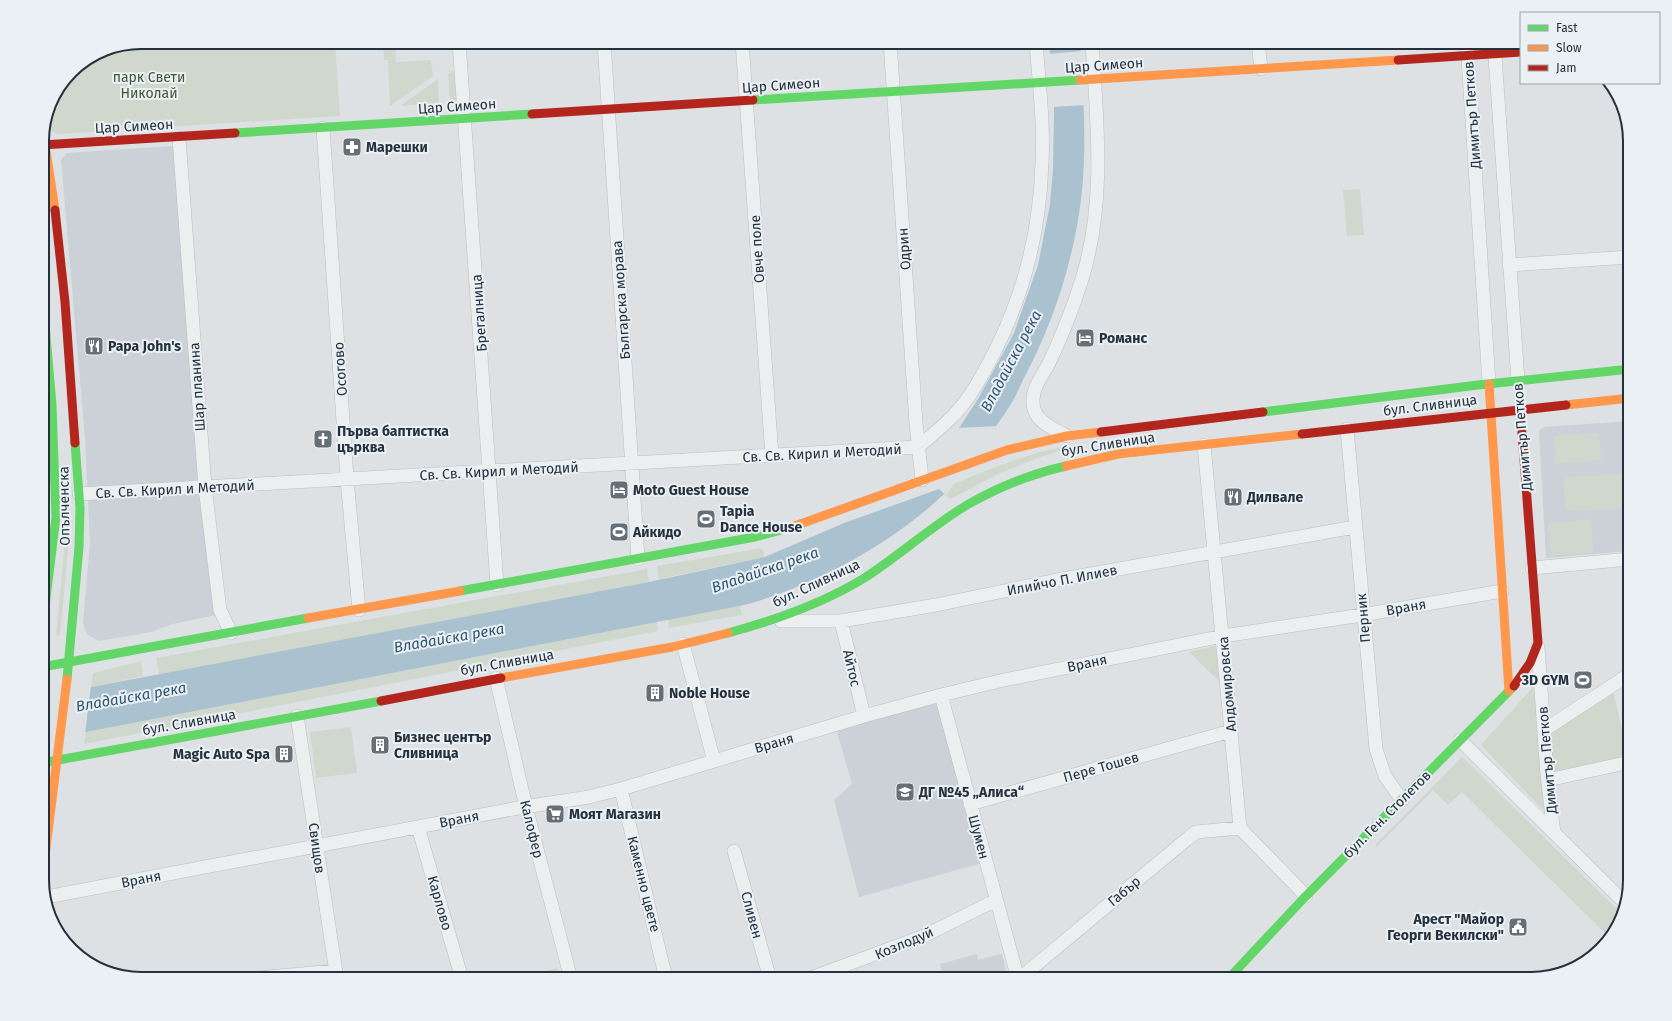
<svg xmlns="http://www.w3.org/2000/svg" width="1672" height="1021" viewBox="0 0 1672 1021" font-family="'Fira Sans',sans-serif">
  <rect width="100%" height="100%" fill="#dee1e3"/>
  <path fill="#cbd1d7" d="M172 146 175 147 180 156 212 601 216 615 173 624 151 632 99 641 87 634 83 623 90 543 85 439 61 160 67 153Z
    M1630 421V551L1546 558 1539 431 1543 427Z
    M941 695 986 862 859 897 834 800 852 784 835 725Z
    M977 954 978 960 1002 954 1008 979H944L940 964Z"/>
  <path fill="#d0d8ce" d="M141 42H335L340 116 58 134C31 126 60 82 71 71 79 63 92 56 102 50 112 45 129 44 141 42Z
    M383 42H395L396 62 431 60 433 76 390 106 388 60H384Z
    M453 71H460L462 101 450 102 448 74Z
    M438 79 439 103 400 106Z
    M1360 189 1364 235 1347 236 1343 190Z
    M1599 433 1601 460 1556 464 1554 436Z
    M1087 442 1038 458 1000 473 951 499 944 494 953 484 995 467 1040 452Z
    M1630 474V508L1565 511 1564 477Z
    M68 491 70 531 60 635 56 636 66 531V492Z
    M1591 519 1593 552 1550 556 1548 524Z
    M762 548 765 557 659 579 657 566Z
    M647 569 649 582 159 675 156 658Z
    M740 606 742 615 669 628 668 619Z
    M657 622 658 631 84 744 86 732Z
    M1218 645 1219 681 1189 652Z
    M141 661 143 676 91 687 93 673Z
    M1536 684 1545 812 1481 745Z
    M1612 686 1628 757 1552 773 1550 732Z
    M351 727 357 773 316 778 310 732Z
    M1462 757 1621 913 1617 930 1609 937 1462 792 1448 805 1433 790 1376 847V844Z
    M557 968 560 979H517Z"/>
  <path fill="#aac2d0" d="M1049 42H1080C1083 91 1087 142 1082 191 1075 257 1054 322 1023 380 1018 391 1013 402 1006 412 997 425 987 438 978 450 967 465 957 481 945 493 894 543 809 589 740 606L86 732 42 739 91 687 649 582 765 557 844 523 878 502 934 457 959 428 978 399 1014 333 1038 265 1050 204 1053 168 1054 107Z"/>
  <path fill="#dee1e3" d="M1082 51 1086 105 1052 107 1048 54Z
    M999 426 946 495 939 489 844 523 908 478 932 455 956 428Z
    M91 685 85 734 42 741V693Z"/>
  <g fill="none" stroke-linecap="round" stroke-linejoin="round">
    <defs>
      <path id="street" d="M459 42 497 585
        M604 42 638 559
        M742 42 772 456
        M890 42 916 423 922 480
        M1258 42 1261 69
        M1467 42 1489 384
        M1494 42 1518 381
        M323 128 347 479 359 610
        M179 138 205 487 220 610 231 633
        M1509 265 1630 257
        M1347 429 1376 749 1385 776 1402 800
        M1067 436C1052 428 1033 421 1033 402 1032 388 1043 375 1049 363 1062 336 1073 308 1082 279 1106 202 1097 121 1092 42
        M1204 445 1240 828 1306 896
        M918 447C930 437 943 426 954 415 972 396 984 372 996 349 1025 291 1040 227 1042 163 1044 123 1039 82 1036 42
        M79 494 918 447
        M1532 568 1630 559
        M781 621H841L936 605 1057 580 1355 527
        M841 621 864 716
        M683 644 714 761
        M1538 647 1547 775 1554 833
        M496 678 526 807 571 979
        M941 695 1018 979
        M297 716 337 979
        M1544 730 1630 674
        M1460 740 1624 902
        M1548 780 1630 762
        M621 789 666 979
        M970 804 1231 731
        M418 827 462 979
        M734 851 770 979
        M46 897 518 808 589 797 621 789 864 716 941 695 1004 680 1223 636 1362 615 1502 591
        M246 979 335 971
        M808 979 924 936 996 900
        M1019 979 1187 839 1196 832 1240 828"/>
    </defs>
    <use href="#street" stroke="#bcbfc1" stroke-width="14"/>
    <use href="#street" stroke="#eceff0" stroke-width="13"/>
    <path stroke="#63d668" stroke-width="9" d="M753 100 1080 80
      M235 133 532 114
      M42 290 52 405 56 517 42 631
      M1518 381 1522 433
      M1263 412 1478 385 1630 369
      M460 591 755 537 789 528
      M728 633C776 620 824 603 866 577 901 554 932 526 967 505 998 487 1031 474 1066 466
      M42 667 308 618
      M67 679 79 547 80 508 75 443
      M42 763 381 701
      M1228 979 1304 898 1514 686"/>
    <path stroke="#ff974d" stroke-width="9" d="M1080 80 1398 60
      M43 131 55 210
      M1489 384 1509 691
      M1566 405 1630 398
      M1066 466 1118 454 1302 434
      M789 528 1007 450 1067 436 1101 432
      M308 618 460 591
      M501 678 672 647 728 633
      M42 880 67 679"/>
    <path stroke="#b3261e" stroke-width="9" d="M1398 60 1521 52
      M532 114 753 100
      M42 145 235 133
      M55 210 65 302 75 443
      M1101 432 1263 412
      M1302 434 1566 405
      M1514 686 1530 663 1538 643 1522 433
      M381 701 501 678"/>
  </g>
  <defs>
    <symbol id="pharmacy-square" viewBox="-11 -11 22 22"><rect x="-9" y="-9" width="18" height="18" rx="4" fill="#666f76" stroke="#eaf0f4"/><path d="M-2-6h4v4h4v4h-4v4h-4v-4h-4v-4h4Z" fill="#fff"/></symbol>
    <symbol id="hotel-square" viewBox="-11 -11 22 22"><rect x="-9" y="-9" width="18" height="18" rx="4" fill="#666f76" stroke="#eaf0f4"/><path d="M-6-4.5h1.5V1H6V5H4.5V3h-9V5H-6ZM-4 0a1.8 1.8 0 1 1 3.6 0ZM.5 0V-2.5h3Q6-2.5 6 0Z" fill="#fff"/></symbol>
    <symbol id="restaurant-square" viewBox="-11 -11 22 22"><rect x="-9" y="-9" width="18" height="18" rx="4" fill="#666f76" stroke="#eaf0f4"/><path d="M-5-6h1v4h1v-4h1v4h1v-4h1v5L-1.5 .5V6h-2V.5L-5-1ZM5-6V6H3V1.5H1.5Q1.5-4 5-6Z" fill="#fff"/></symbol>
    <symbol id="church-square" viewBox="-11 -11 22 22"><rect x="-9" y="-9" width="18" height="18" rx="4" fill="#666f76" stroke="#eaf0f4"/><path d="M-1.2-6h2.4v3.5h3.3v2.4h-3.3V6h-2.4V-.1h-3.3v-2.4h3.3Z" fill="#fff"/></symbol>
    <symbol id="stadium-square" viewBox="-11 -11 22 22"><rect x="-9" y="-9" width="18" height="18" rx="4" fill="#666f76" stroke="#eaf0f4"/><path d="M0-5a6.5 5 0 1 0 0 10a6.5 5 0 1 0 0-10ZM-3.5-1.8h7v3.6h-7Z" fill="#fff"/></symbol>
    <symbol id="building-square" viewBox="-11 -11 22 22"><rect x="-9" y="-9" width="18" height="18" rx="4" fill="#666f76" stroke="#eaf0f4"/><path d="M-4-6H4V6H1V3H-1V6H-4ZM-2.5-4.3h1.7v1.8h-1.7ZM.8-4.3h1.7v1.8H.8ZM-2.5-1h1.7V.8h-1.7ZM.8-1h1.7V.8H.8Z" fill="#fff"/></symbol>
    <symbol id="school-square" viewBox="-11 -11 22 22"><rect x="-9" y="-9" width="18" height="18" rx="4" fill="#666f76" stroke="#eaf0f4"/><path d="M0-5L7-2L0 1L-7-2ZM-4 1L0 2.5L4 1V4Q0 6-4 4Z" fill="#fff"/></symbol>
    <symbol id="supermarket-square" viewBox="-11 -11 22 22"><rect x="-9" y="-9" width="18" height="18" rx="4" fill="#666f76" stroke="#eaf0f4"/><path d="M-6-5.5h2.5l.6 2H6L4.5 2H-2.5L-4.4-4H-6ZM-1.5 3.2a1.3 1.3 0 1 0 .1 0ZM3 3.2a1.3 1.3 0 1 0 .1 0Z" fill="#fff"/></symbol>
    <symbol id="civic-square" viewBox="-11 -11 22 22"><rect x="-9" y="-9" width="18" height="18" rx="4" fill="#666f76" stroke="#eaf0f4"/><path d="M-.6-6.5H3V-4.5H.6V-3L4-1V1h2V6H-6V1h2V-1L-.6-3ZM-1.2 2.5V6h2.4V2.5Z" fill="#fff"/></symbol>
  </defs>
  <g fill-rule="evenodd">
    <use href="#pharmacy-square" x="341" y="136" width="22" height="22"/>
    <use href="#hotel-square" x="1074" y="327" width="22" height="22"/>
    <use href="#restaurant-square" x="83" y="335" width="22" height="22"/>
    <use href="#church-square" x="312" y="428" width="22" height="22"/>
    <use href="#hotel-square" x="608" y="479" width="22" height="22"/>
    <use href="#restaurant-square" x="1222" y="486" width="22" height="22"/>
    <use href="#stadium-square" x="695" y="508" width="22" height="22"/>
    <use href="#stadium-square" x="608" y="521" width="22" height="22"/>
    <use href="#stadium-square" x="1572" y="669" width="22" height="22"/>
    <use href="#building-square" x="644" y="682" width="22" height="22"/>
    <use href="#building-square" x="369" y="734" width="22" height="22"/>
    <use href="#building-square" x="273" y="743" width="22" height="22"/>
    <use href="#school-square" x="894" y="781" width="22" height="22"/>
    <use href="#supermarket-square" x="544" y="803" width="22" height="22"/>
    <use href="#civic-square" x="1507" y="916" width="22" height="22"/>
  </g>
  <g text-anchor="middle" stroke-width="4" stroke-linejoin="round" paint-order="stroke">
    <g font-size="14" fill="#25313c" stroke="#eaf0f4">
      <text transform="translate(1104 65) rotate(-4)" y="5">Цар Симеон</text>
      <text transform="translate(781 85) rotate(-4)" y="5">Цар Симеон</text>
      <text transform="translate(457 106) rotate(-4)" y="5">Цар Симеон</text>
      <text transform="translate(1472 115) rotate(-94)" y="5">Димитър Петков</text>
      <text transform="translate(134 126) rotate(-3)" y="5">Цар Симеон</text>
      <text transform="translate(757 249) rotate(-94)" y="5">Овче поле</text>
      <text transform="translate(904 249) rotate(-94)" y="5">Одрин</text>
      <text transform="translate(621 300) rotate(-94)" y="5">Българска морава</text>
      <text transform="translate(479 313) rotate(-94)" y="5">Брегалница</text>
      <text transform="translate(340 369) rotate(-94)" y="5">Осогово</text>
      <text transform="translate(197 387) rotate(-94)" y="5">Шар планина</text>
      <text transform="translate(1430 405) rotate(-7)" y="5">бул. Сливница</text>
      <text transform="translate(1522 437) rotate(-95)" y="5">Димитър Петков</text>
      <text transform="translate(1108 444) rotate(-9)" y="5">бул. Сливница</text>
      <text transform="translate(822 453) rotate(-3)" y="5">Св. Св. Кирил и Методий</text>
      <text transform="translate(499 471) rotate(-3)" y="5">Св. Св. Кирил и Методий</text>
      <text transform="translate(175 489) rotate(-3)" y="5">Св. Св. Кирил и Методий</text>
      <text transform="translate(64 506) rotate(-91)" y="5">Опълченска</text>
      <text transform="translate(1062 580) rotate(-11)" y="5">Илийчо П. Илиев</text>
      <text transform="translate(816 583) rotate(-25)" y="5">бул. Сливница</text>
      <text transform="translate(1406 607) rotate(-10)" y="5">Враня</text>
      <text transform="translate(1363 618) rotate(-95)" y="5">Перник</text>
      <text transform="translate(507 662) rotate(-10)" y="5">бул. Сливница</text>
      <text transform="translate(1087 663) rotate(-12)" y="5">Враня</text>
      <text transform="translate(852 668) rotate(77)" y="5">Айтос</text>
      <text transform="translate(1227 684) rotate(-95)" y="5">Алдомировска</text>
      <text transform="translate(189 722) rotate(-10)" y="5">бул. Сливница</text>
      <text transform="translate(774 743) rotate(-16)" y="5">Враня</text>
      <text transform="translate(1547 760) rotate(-95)" y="5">Димитър Петков</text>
      <text transform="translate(1101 767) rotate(-16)" y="5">Пере Тошев</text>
      <text transform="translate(1387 814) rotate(-45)" y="5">бул. Ген. Столетов</text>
      <text transform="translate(459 819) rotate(-11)" y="5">Враня</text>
      <text transform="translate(532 829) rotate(76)" y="5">Калофер</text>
      <text transform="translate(979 837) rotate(75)" y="5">Шумен</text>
      <text transform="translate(317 848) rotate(82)" y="5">Свищов</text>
      <text transform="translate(141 879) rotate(-11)" y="5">Враня</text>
      <text transform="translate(644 884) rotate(76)" y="5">Каменно цвете</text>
      <text transform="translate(1124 891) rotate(-40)" y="5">Габър</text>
      <text transform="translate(440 903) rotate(74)" y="5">Карлово</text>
      <text transform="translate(752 915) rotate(75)" y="5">Сливен</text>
      <text transform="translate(904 943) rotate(-23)" y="5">Козлодуй</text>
    </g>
    <g font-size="14" fill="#3f5832" stroke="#eaf0f4">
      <text x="149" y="82">парк Свети<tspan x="149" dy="16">Николай</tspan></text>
    </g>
    <g font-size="14" font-weight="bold" fill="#25313c" stroke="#eaf0f4" text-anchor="start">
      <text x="366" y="152">Марешки</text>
      <text x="1099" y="343">Романс</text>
      <text x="108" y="351">Papa John's</text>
      <text x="337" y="436">Първа баптистка<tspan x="337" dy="16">църква</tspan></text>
      <text x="633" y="495">Moto Guest House</text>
      <text x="1247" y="502">Дилвале</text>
      <text x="720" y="516">Tapia<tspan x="720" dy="16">Dance House</tspan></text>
      <text x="633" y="537">Айкидо</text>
      <text x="1569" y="685" text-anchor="end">3D GYM</text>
      <text x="669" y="698">Noble House</text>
      <text x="394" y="742">Бизнес център<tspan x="394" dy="16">Сливница</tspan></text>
      <text x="270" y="759" text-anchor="end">Magic Auto Spa</text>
      <text x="919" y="797">ДГ №45 „Алиса“</text>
      <text x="569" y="819">Моят Магазин</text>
      <text x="1504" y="924" text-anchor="end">Арест "Майор<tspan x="1504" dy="16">Георги Векилски"</tspan></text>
    </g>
    <g font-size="15" font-style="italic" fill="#2e5670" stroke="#eaf0f4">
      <text transform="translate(1011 361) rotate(-62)" y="5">Владайска река</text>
      <text transform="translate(765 570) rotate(-19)" y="5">Владайска река</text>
      <text transform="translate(449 638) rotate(-10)" y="5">Владайска река</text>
      <text transform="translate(131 697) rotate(-10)" y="5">Владайска река</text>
    </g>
  </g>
  <path d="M0 0H1672V1021H0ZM141 49H1531A92 92 0 0 1 1623 141V880A92 92 0 0 1 1531 972H141A92 92 0 0 1 49 880V141A92 92 0 0 1 141 49Z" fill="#eaf0f4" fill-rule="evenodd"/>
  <path fill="none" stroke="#25313c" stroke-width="2" d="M141 49H1531A92 92 0 0 1 1623 141V880A92 92 0 0 1 1531 972H141A92 92 0 0 1 49 880V141A92 92 0 0 1 141 49Z"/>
  <rect x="1520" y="12" width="140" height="72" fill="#eaf0f4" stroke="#9ba4aa"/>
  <rect x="1528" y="25" width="20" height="6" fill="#63d668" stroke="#9ba4aa"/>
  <text x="1556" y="32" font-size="12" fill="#25313c">Fast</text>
  <rect x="1528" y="45" width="20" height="6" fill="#ff974d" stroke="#9ba4aa"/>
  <text x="1556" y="52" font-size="12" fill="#25313c">Slow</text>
  <rect x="1528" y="65" width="20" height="6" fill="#b3261e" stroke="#9ba4aa"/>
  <text x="1556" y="72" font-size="12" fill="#25313c">Jam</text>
</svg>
